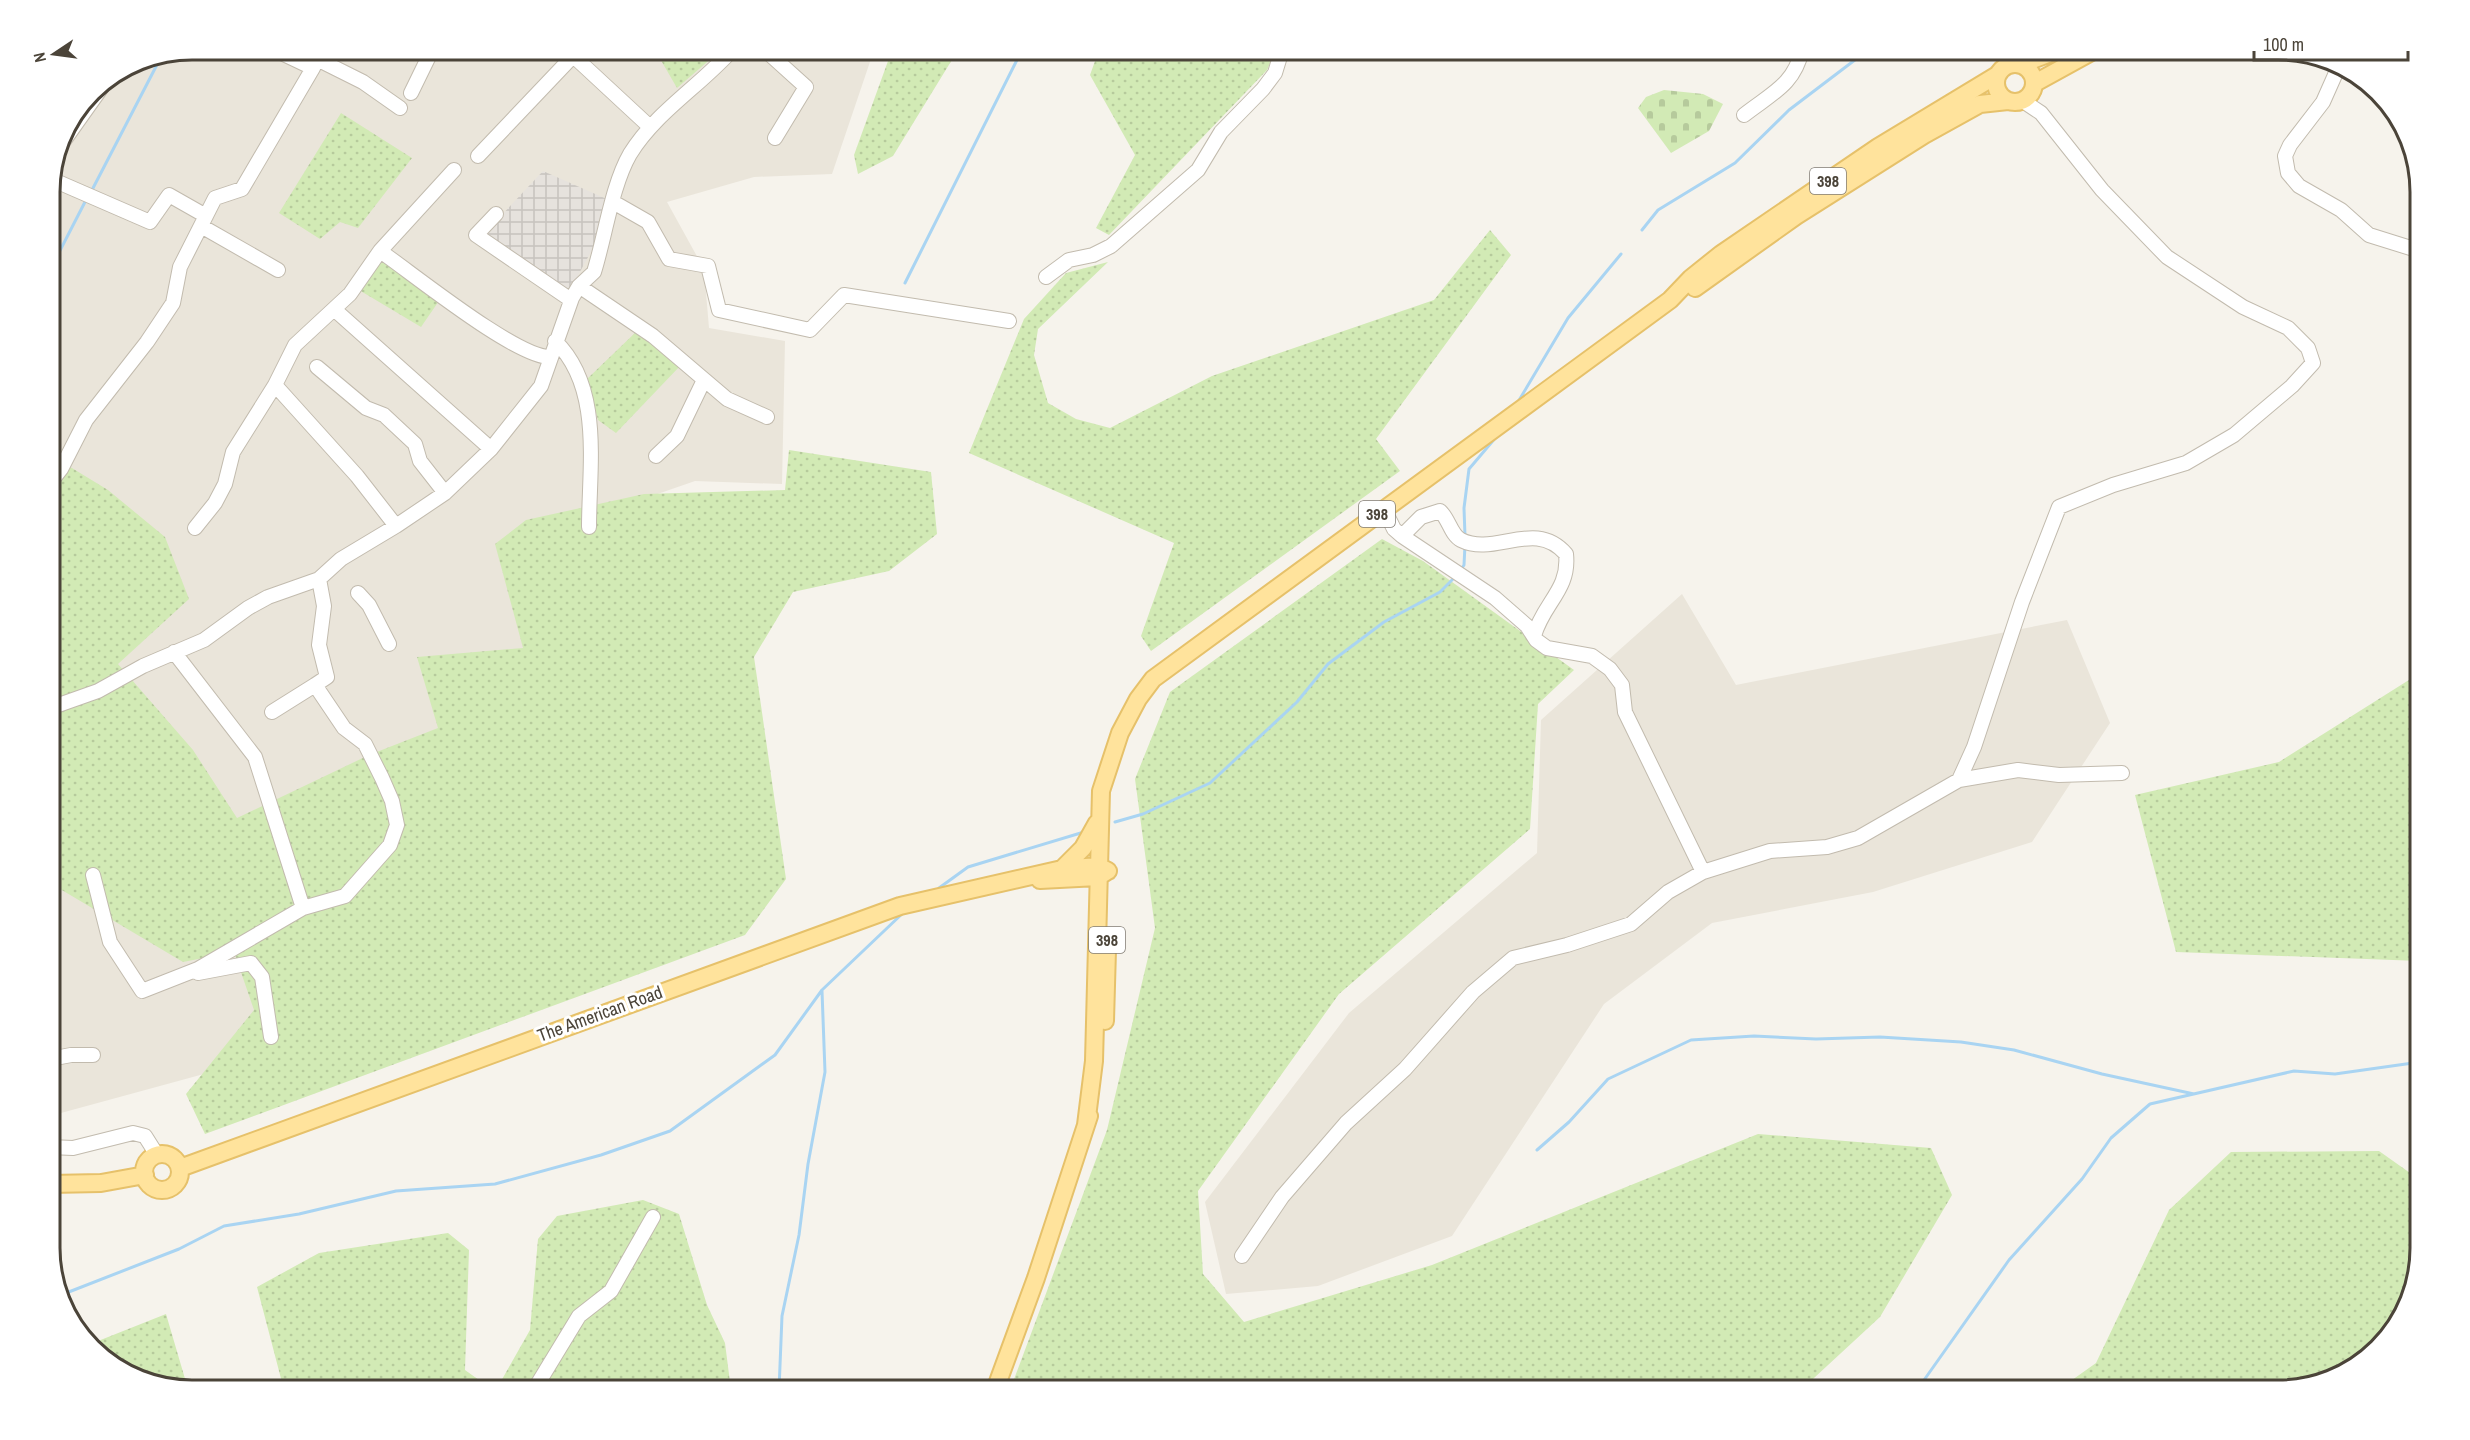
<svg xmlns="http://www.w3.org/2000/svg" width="2470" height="1440" viewBox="0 0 2470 1440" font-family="'Archivo Narrow',sans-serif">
  <defs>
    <pattern id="industrial-grid" width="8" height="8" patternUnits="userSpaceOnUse" patternTransform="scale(1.5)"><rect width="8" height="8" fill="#e6e2dd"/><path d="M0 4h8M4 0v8" fill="none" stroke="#c7c3be"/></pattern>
    <pattern id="grass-dots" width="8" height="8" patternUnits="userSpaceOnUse" patternTransform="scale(1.5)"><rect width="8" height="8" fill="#d2eab5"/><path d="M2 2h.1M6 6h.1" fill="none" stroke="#b6ca9c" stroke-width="1.8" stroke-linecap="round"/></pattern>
    <pattern id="cemetery-stones" width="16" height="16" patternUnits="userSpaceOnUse" patternTransform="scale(1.5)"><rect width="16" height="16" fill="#d2eab5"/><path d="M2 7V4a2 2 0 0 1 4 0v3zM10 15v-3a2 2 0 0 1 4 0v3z" fill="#b6ca9c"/></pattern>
  </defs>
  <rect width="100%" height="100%" fill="#f6f3ec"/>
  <path fill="#eae5da" d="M192 50H874L832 174 754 177 667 202 704 269 709 328 785 341 782 484 695 481 548 532 559 846 325 1041 50 1116V183L60 137 91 91 138 60Z
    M1682 594 1736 685 2067 620 2110 723 2032 842 1873 892 1712 923 1604 1004 1452 1236 1318 1286 1226 1294 1205 1202 1349 1013 1537 853 1541 720Z"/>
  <path fill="url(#industrial-grid)" d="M543 171 609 200 599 237 569 292 483 235Z"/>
  <path fill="url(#grass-dots)" d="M655 50H721L677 88Z
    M892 50H958L893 156 858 174 854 155Z
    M1099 50H1276L1267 70 1109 235 1096 228 1135 155 1090 75Z
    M341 113 412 158 358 228 340 222 320 239 279 213Z
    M1490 230 1511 255 1376 439 1400 471 1151 651 1141 636 1174 543 969 453 1024 319 1066 273 1108 262 1038 329 1034 355 1048 403 1076 419 1110 428 1212 376 1434 300Z
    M381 256 441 298 421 327 359 290Z
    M637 331 681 365 616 433 598 420 587 379Z
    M789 450 931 472 937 534 889 571 793 592 754 657 786 879 745 935 205 1134 186 1094 254 1010 234 952 183 962 50 883V491L67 465 108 490 165 537 189 599 118 664 193 750 237 818 369 755 438 728 417 657 523 648 495 544 526 520 644 494 785 490Z
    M1382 539 1423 561 1574 670 1538 704 1530 829 1339 994 1198 1191 1203 1274 1244 1322 1432 1265 1758 1134 1931 1148 1952 1195 1880 1317 1801 1390H1010L1107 1130 1155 928 1135 779 1170 692Z
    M2420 673V961L2176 952 2135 795 2279 762Z
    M2379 1151 2420 1180V1248L2402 1319 2350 1371 2278 1390H2058L2096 1363 2169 1210 2231 1152Z
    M643 1200 679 1214 707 1305 725 1343 731 1390H496L530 1330 538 1239 557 1216Z
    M448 1233 469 1250 465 1370 493 1390H284L257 1287 319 1253Z
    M166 1314 188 1389 121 1372 93 1343Z"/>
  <path fill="url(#cemetery-stones)" d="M1664 90 1703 94 1723 104 1709 131 1671 153 1638 108 1646 97Z"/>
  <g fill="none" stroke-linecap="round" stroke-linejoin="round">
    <path stroke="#a9d4f2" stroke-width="3" d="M91 192 162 55
      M1642 230 1658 210 1735 163 1789 110 1868 50
      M50 270 86 200
      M905 283 1022 50
      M1518 402 1568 318 1621 254
      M1465 536 1464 508 1469 469 1497 436
      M1460 571 1464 565 1465 545
      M1115 822 1143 814 1210 783 1297 702 1328 664 1384 622 1440 592 1456 576
      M939 888 968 867 1084 832
      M1537 1150 1569 1122 1608 1079 1691 1040 1754 1036 1816 1039 1880 1037 1961 1042 2014 1050 2102 1074 2194 1094
      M61 1295 179 1249 224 1226 299 1214 396 1191 495 1184 601 1155 670 1131 775 1055 822 990 904 912
      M779 1390 782 1316 799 1235 808 1164 825 1072 822 991
      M1917 1390 2009 1260 2082 1179 2111 1138 2150 1104 2294 1071 2335 1074 2420 1062"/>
    <defs>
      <path id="minor" d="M275 50 313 68
        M765 50 806 87 775 138
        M568 51 650 127
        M317 59 363 82 400 108
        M2339 66 2323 102 2290 145 2285 156 2288 173 2299 186 2341 210 2369 235 2420 251
        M411 93 432 50
        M1744 115C1772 93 1794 85 1802 50
        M58 149 107 80
        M478 156 573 56
        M454 170 380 251C412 273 518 359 551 357
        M51 179 150 222 169 195 206 216
        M613 202 648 222 669 259 708 266 719 310 810 330 844 295 1009 321
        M496 214 476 235 571 300
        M201 226 278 270
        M380 251 350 294 295 345 275 385 357 476 396 526
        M1046 277 1069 260 1093 255 1111 246 1198 170 1221 132 1263 89 1275 73 1282 50
        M579 286 653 336 727 399 767 417
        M335 310 491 449
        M555 341C603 387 589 467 589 527
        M317 367 366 408 384 415 415 444 420 461 445 493
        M656 456 677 436 704 380
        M50 483 61 469 86 420 147 342 173 303 180 267 215 198 242 189 313 68 321 50
        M1384 509 1394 529 1402 536 1495 598 1527 626 1536 640 1547 648 1592 656 1610 669 1622 685 1625 712 1703 872
        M195 528 215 503 225 484 233 452 275 385
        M1402 536 1421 517 1440 511C1449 519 1451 535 1461 540 1495 557 1535 518 1566 554 1570 590 1543 603 1534 636
        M358 593 369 605 389 644
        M174 652 255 757 303 908
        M50 708 98 691 143 666 204 640 248 608 268 597 319 579 341 559 396 526 445 493 491 449 541 386 572 298 579 286 594 272C605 237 612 185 630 154 656 112 700 86 732 50
        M272 712 315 685
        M1959 780 2018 770 2059 775 2122 773
        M93 875 110 942 142 991 198 969 303 908 345 896 390 845 397 825 392 801 382 778 365 744 344 728 315 685 327 677 319 645 324 606 319 579
        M198 973 251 963 262 977 271 1037
        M50 1059 71 1055H93
        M50 1147 73 1148 133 1133 145 1136 157 1155
        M1242 1256 1282 1197 1346 1123 1405 1069 1473 992 1513 958 1567 945 1631 924 1668 892 1703 872 1770 851 1827 847 1858 838 1959 780 1974 747 2022 602 2059 507 2113 485 2186 463 2234 435 2292 386 2313 363 2308 348 2288 328 2243 307 2167 257 2102 190 2041 113 2023 101
        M534 1390 579 1316 611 1291 653 1217"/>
      <path id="major" d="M1996 83a19 19 0 1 1 38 0a19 19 0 1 1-38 0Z
        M2022 64 2058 50
        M2035 83 2095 50
        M1695 288 1796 216 1924 135 1980 104 2008 101
        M1062 869 1083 848 1097 823
        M1040 880 1098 877 1106 872
        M1105 1021 1107 950
        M1086 1125 1094 1061 1101 791 1120 733 1138 699 1153 679 1670 300 1691 278 1721 254 1878 147 1997 75
        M144 1172a18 18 0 1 1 36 0a18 18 0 1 1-36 0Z
        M180 1168 900 906 1062 869 1098 866 1108 871
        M50 1184 101 1183 145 1175
        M995 1390 1036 1278 1089 1116"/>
    </defs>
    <use href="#minor" stroke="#c2bbae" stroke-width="16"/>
    <use href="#major" stroke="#e6c16a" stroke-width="20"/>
    <use href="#minor" stroke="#fff" stroke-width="14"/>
    <use href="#major" stroke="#ffe39c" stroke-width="16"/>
  </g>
  <g text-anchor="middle" stroke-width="6" stroke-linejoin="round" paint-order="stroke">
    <g fill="#fff" stroke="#817c74" stroke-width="1.5">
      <rect x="1810" y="168" width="36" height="26" rx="4.5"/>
      <rect x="1359" y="501" width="36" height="26" rx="4.5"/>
      <rect x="1089" y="927" width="36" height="26" rx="4.5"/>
    </g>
    <g font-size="16" font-weight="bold" fill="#4b4439">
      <text x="1828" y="187">398</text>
      <text x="1377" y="520">398</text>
      <text x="1107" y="946">398</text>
    </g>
    <g font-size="18" fill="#4b4439" stroke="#fff">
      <text transform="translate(600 1014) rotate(-20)" y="6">The American Road</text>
    </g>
  </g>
  <path d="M0 0H2470V1440H0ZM192 60H2278A132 132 0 0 1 2410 192V1248A132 132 0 0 1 2278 1380H192A132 132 0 0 1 60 1248V192A132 132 0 0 1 192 60Z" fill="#fff" fill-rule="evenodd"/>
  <path fill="none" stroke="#4b4439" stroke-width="3" d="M192 60H2278A132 132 0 0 1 2410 192V1248A132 132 0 0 1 2278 1380H192A132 132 0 0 1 60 1248V192A132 132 0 0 1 192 60Z"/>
  <g transform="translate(54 54) rotate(257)" stroke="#ffffff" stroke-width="4.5" paint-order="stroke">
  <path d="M0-4.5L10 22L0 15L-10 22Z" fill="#4b4439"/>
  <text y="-9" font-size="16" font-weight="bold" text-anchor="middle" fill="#4b4439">N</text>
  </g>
  <path d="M2254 51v9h154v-9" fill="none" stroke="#4b4439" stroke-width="3"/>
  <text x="2263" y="51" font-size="18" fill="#4b4439" stroke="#ffffff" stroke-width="4.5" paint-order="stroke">100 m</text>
</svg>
